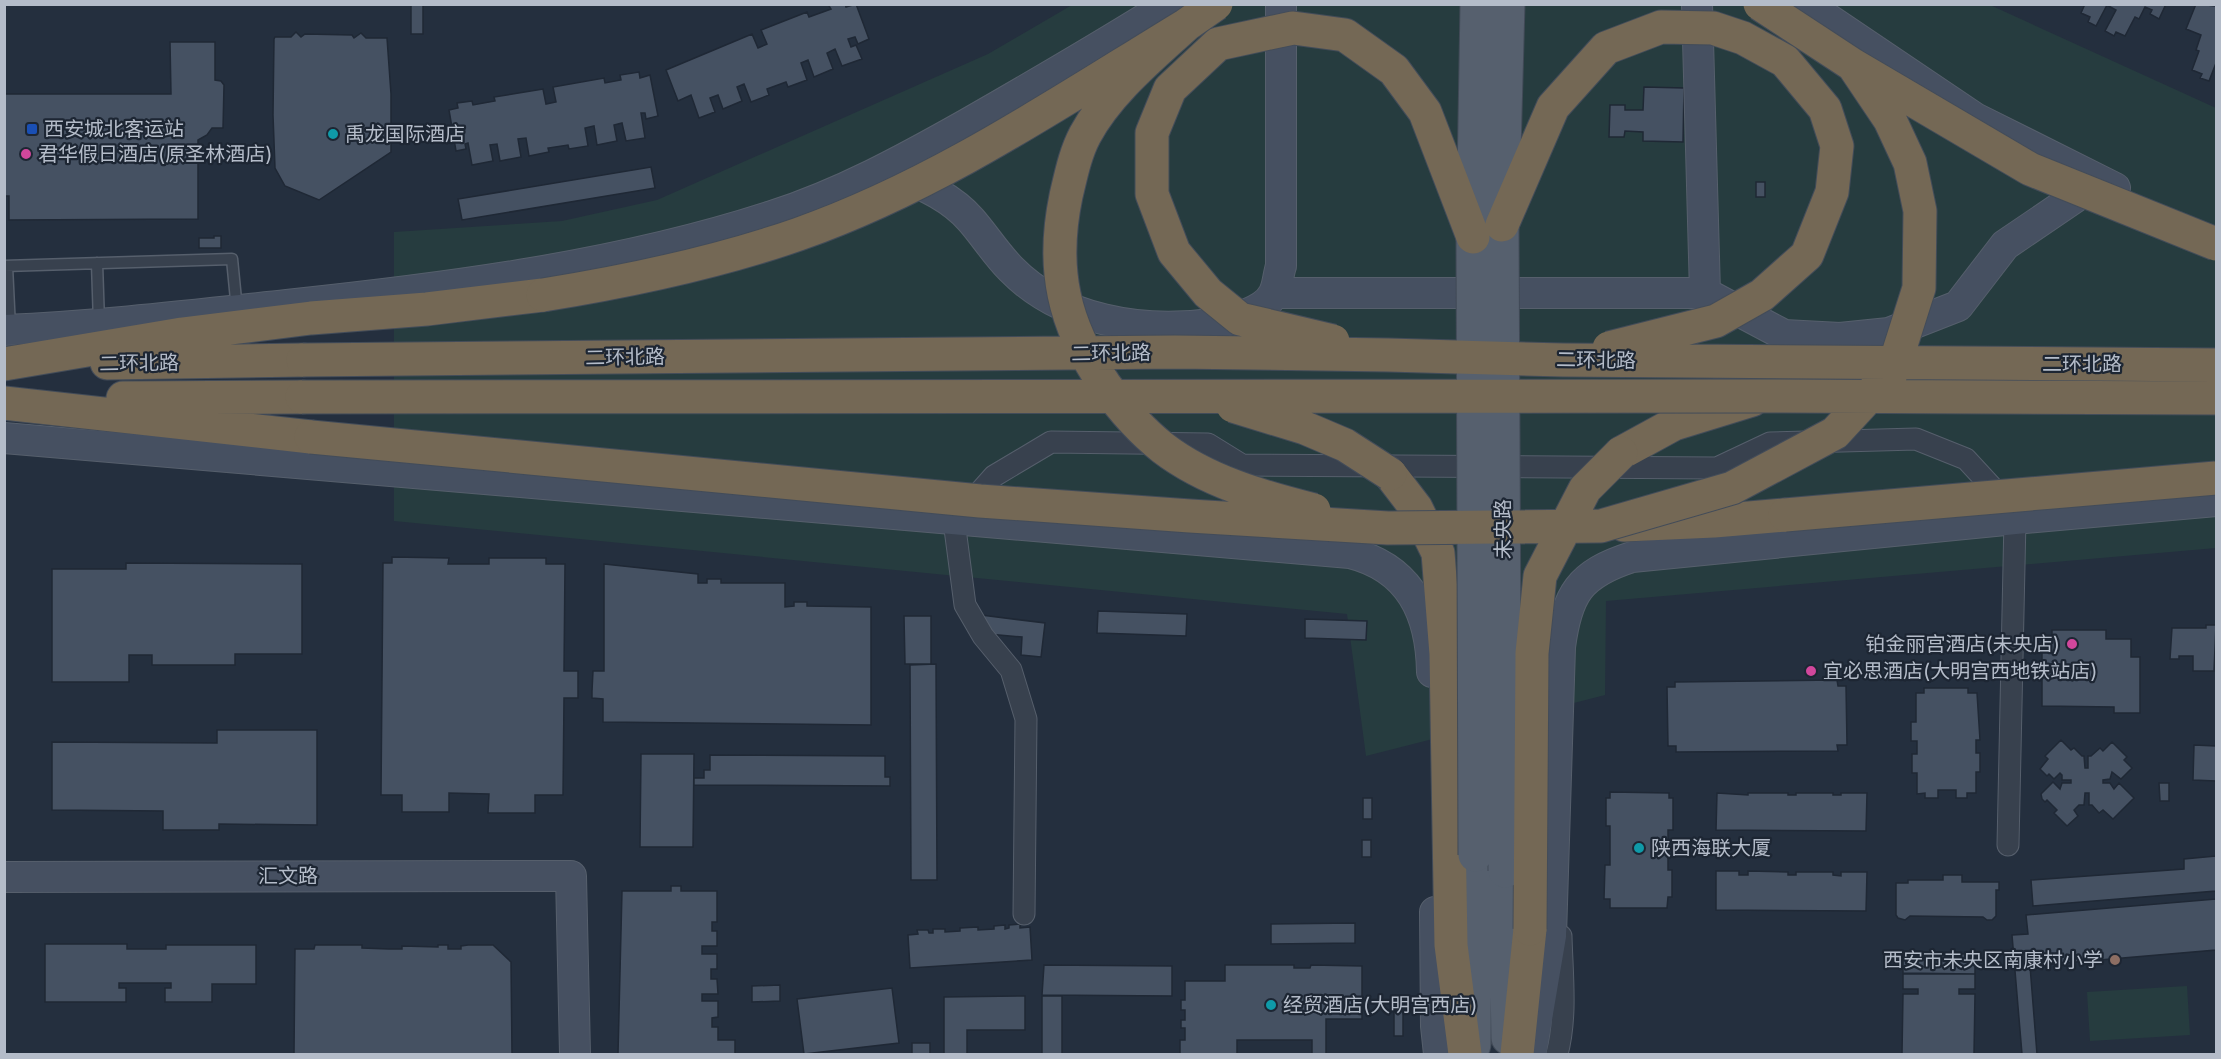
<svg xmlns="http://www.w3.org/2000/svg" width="2221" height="1059" viewBox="0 0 2221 1059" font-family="Inter,'Noto Sans SC',sans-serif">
  <rect width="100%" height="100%" fill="#242f3e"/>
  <path fill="#263c3f" d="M1072 5H1990L2216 108V548L1606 601 1605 695 1366 756 1347 614 394 521V232L562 221 657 200 988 54Z
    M2187 986 2190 1035 2090 1041 2087 992Z"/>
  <path fill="#455162" stroke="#1f2835" stroke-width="1.5" d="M411 4H423V34H411Z
    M832 4H845L846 7 856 4 869 39 858 44 855 37 848 39 851 47 856 45 862 59 842 66 835 49 827 53 833 69 814 77 808 60 801 63 807 80 788 87 786 82 767 89 769 95 751 102 744 84 737 87 742 101 723 109 718 95 710 98 715 112 699 118 691 95 678 101 666 70 752 34 758 48 767 44 761 30 807 12 809 17 831 9 829 6Z
    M2085 4H2166L2159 19 2150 14 2152 10 2145 7 2139 19 2135 17 2125 36 2116 32 2114 36 2105 31 2116 10 2107 5 2096 26 2088 22 2090 17 2081 13Z
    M2196 4 2216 6V63L2209 81 2200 78 2202 74 2192 70 2199 51 2196 50 2201 35 2186 29Z
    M296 32 301 37 305 34 352 35 354 38 361 33 366 38H387L391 94V152L319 200 285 186 275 168 273 115 274 39 275 37H291Z
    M170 42H215V80L221 81 224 85 223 128H212L207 135 198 140V219L9 220V196H4V94H171Z
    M639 72 640 78 650 75 658 116 646 119 645 113H641L645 138 626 141 622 123 614 125 617 141 597 145 594 126 585 128 588 146 569 149 568 145 548 148 549 152 529 156 526 138 518 139 521 157 500 161 497 144 490 145 493 161 472 165 468 143 465 144 466 149 456 151 449 110 458 108 457 103 472 101 473 105 495 101 494 97 543 89 546 104 556 102 553 87 604 78 605 83 621 80 620 75Z
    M1644 87 1684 88 1683 142 1643 141V132L1625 131 1624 137H1609L1610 105H1625V110H1643Z
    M651 167 655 188 462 220 458 199Z
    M1756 182H1765V197H1756Z
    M214 236H221V248H199V238H214Z
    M392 557 449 558 448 564H489V558H546V564H565L564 671H578V698H564L563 795H535V813H488L489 794 449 793V812H402V795H381L383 563H392Z
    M126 563 302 564V654H235V665H152V655H129V682H52V569H126Z
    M604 564 698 574V583H707V579H721V583H785V607L794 606V602H807V606L871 607V725L603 722V699L592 698V691L593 671H604Z
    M1098 611 1187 614 1186 636 1097 633Z
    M981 615 1045 623 1041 657 1021 655 1022 637 988 634Z
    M904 616H931V664H905Z
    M1305 619 1367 621 1366 640 1305 638Z
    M2206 625H2216L2214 671H2193V656H2179V659H2170L2172 628H2206Z
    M2052 630H2106V639H2131V657H2140V713H2114V707L2042 706V642H2052Z
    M936 664 937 880H911L910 665Z
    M1837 680 1838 686H1846L1847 745H1837L1838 751 1676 752V746H1668L1667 687H1675V682Z
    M1924 688H1968V693H1977L1980 740H1976V753H1980V772H1976V793H1967V798H1956V790H1938V798H1925V793L1917 794V773H1912V754H1917V741H1911V722H1916V693H1924Z
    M217 730H317V825L219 824V830H163V811L52 810V742L217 743Z
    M2061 740 2071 750 2074 748 2082 756H2084L2085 768H2088V756H2091L2100 748 2103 751 2112 742 2127 757 2124 760 2132 768 2121 779 2112 772 2110 779 2103 780V783H2110L2114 789 2119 783 2134 798 2113 819 2103 810 2099 813 2092 805H2089V793H2085L2084 805H2079L2074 810 2078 816 2067 826 2054 813 2057 810 2047 800 2045 802 2042 799 2041 794 2053 782 2060 789 2062 783H2071V780H2062V775L2060 773 2054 779 2049 774 2047 776 2040 769 2048 759 2045 756Z
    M2194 745 2216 746V781L2193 780Z
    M641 754H694L693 847H640Z
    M710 755 885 756V777H890V786L694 785V778H704V770H710Z
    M2159 783H2169V801H2160Z
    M1610 792 1669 793V798H1673V830H1668V870H1672V897H1668L1667 908H1610V899H1604L1605 865H1610V826H1606V798H1610Z
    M1717 793 1748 795V793H1788V795H1796V793H1833V795H1841V793H1867L1866 831 1716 830Z
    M1363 798H1372V819H1363Z
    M1362 840H1371V857H1362Z
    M2216 856V891L2033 906 2031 880 2184 869V859Z
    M1716 871H1739V875H1748V871L1788 872V875H1796V872H1833V875L1841 876V872H1867L1866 911 1716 910Z
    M1943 875H1962V882H1999V890H1996V916L1992 920H1987L1983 917 1910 916 1905 920 1898 918 1896 915V883H1908V880H1943Z
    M671 886H681V891H717V922H712V931H717V946H702V954H717V969H711V979H717L718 994H702V1001H718V1017L712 1018V1027H718V1040H735V1054H618L622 891H671Z
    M2216 899V950L2030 966 2037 1054H2022L2012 935 2028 934 2026 915Z
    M1355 923V943L1271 944V924Z
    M1020 924V928L1030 927 1032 960 910 968 908 935 918 934 917 930H928L929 933H933V929H945V932L960 931V928L978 927V930L994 929V926L1005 925V929L1009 928V925Z
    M45 944H127V949H166V945H256V984H212V1002H165V988H171V983H119V988H126V1002H45Z
    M315 945H362V948L389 949H402V946L438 947V945H448V949H461V946L468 945H493L511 962 512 1054H294L295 949H314Z
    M1903 953 1975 954V974L1903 973Z
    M1044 965 1172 966V996L1042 995Z
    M1225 965H1294V968H1310L1311 965 1362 966V1019H1326V1054H1312V1040H1237V1054H1180V1040H1185V1028H1181V1020H1185V1010H1181V1000H1185V981H1225Z
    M1903 974H1975V989H1959V994H1975L1974 1054H1902L1903 994H1918V989H1903Z
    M780 985V1001L752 1002V986Z
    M892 988 899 1043 804 1054 797 999Z
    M1025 996V1030H967V1054H944V997Z
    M1042 996H1062V1054H1042Z
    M1394 1011H1403V1036H1394Z
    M912 1043H930V1054H912Z"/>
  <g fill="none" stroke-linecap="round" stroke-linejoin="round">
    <defs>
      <path id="lane" d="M97 263 99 323
        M4 266 232 259 237 310
        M7 266 10 328"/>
      <path id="street" d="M1024 914 1026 719 1011 670 983 636 965 605 954 521 994 476 1051 442 1208 444 1242 465 1717 468 1770 443 1916 439 1966 459 2002 498 2015 519 2008 845
        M1557 1054C1567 1017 1562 974 1561 936"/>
      <path id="secondary" d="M1697 4 1705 293
        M1806 4 1975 118 2115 188
        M899 175C925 186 952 198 971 220 985 236 996 254 1011 269 1062 321 1142 333 1210 324 1229 321 1265 312 1274 293 1278 285 1278 275 1281 266V4
        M1274 293H1705L1784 335 1840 338 1889 333 1958 306 2005 245 2099 181
        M4 330C99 326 193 315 287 305 448 288 619 266 772 216 841 194 905 159 967 124 1035 85 1102 46 1169 4
        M4 438C453 474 901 517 1350 553 1410 568 1431 613 1432 672
        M4 877 571 876 575 1054
        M1435 912 1436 1026 1439 1054
        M1531 1054 1551 936 1560 647C1567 594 1579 574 1632 557L2015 519 2216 501"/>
      <path id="primary" d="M1505 871 1508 1038
        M1474 1045 1475 855"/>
      <path id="highway" d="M107 363 303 360
        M4 364 182 334 311 318 427 309 543 295
        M123 398 302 397
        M4 403 311 437
        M1621 453 1674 424 1752 400
        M1390 474 1416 508 1438 553 1446 654 1451 945 1465 1054
        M1624 525 1714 521 1785 515
        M1517 1054 1530 929"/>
    </defs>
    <use href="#lane" stroke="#565f6c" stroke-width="13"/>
    <use href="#street" stroke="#565f6c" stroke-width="23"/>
    <use href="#secondary" stroke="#565f6c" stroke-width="32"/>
    <use href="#primary" stroke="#414a57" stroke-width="35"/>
    <use href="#highway" stroke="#434c59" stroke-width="35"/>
    <use href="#lane" stroke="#38414e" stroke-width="10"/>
    <use href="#street" stroke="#38414e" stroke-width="21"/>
    <use href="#secondary" stroke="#465061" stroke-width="30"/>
    <use href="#primary" stroke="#56606e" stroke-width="33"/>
    <use href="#highway" stroke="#746855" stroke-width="33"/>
    <defs>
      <path id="primary-bridge" d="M1475 855 1473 237 1477 4
        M1505 871 1502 225 1508 4"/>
      <path id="highway-bridge" d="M1760 4 1853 65 2030 169 2216 244
        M1186 25C1151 57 1108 92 1085 135 1075 154 1071 175 1066 196 1051 268 1063 324 1105 385 1122 409 1140 430 1163 448 1206 481 1262 497 1314 510
        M1502 225 1553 107 1606 48 1661 27 1713 28 1743 38 1785 61 1825 109 1837 146 1832 192 1807 255 1762 295 1716 321 1609 348
        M543 295C630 281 716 263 799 234 938 185 1061 101 1186 25L1216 4
        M1333 341 1240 319 1208 293 1174 252 1152 194V133L1170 89 1218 44 1293 28 1345 35 1394 70 1425 112 1473 237
        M303 360 1175 352 1388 355 1563 360 2216 365
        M302 397 1764 396 2216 398
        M1233 406 1305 428 1345 445 1390 474
        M311 437 980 501 1190 516 1388 528 1601 526 1732 488 1835 433 1893 370 1919 288 1920 211 1910 163 1890 120 1853 65
        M1785 515 2216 478
        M1530 929 1532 653 1540 576 1585 489 1621 453"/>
    </defs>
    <use href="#primary-bridge" stroke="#414a57" stroke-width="35" stroke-linecap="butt"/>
    <use href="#highway-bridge" stroke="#434c59" stroke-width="35" stroke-linecap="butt"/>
    <use href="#primary-bridge" stroke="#56606e" stroke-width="33"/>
    <use href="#highway-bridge" stroke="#746855" stroke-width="33"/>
  </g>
  <rect fill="#1a4fb4" stroke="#1d2633" stroke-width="2" x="26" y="123" width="12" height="12" rx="3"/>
  <g fill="#0f9aa8" stroke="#1d2633" stroke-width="2">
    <circle cx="333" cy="134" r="6"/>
    <circle cx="1639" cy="848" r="6"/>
    <circle cx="1271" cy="1005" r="6"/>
  </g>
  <g fill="#d1479c" stroke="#1d2633" stroke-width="2">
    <circle cx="26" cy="154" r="6"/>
    <circle cx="2072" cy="644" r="6"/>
    <circle cx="1811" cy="671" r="6"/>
  </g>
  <circle fill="#8d6e63" stroke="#1d2633" stroke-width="2" cx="2115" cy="960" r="6"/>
  <g text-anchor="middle" stroke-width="4.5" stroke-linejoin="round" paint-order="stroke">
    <g font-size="20" fill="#b4bcc9" stroke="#1d2633" text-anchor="start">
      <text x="44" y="136">西安城北客运站</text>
      <text x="345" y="141">禹龙国际酒店</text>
      <text x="38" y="161">君华假日酒店(原圣林酒店)</text>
      <text x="2060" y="651" text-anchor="end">铂金丽宫酒店(未央店)</text>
      <text x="1823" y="678">宜必思酒店(大明宫西地铁站店)</text>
      <text x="1651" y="855">陕西海联大厦</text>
      <text x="2103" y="967" text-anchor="end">西安市未央区南康村小学</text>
      <text x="1283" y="1012">经贸酒店(大明宫西店)</text>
    </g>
    <g font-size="20" fill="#b4bcc9" stroke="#1d2633">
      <text transform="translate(1111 353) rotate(-1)" y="7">二环北路</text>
      <text transform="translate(625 357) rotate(-1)" y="7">二环北路</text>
      <text transform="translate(1596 360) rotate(1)" y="7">二环北路</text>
      <text transform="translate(139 363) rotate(-1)" y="7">二环北路</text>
      <text x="2082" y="371">二环北路</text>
      <text transform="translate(1503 529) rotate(-90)" y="7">未央路</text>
      <text x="288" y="883">汇文路</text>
    </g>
  </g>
  <rect width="2221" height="1059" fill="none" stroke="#b4bcc9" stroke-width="12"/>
</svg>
